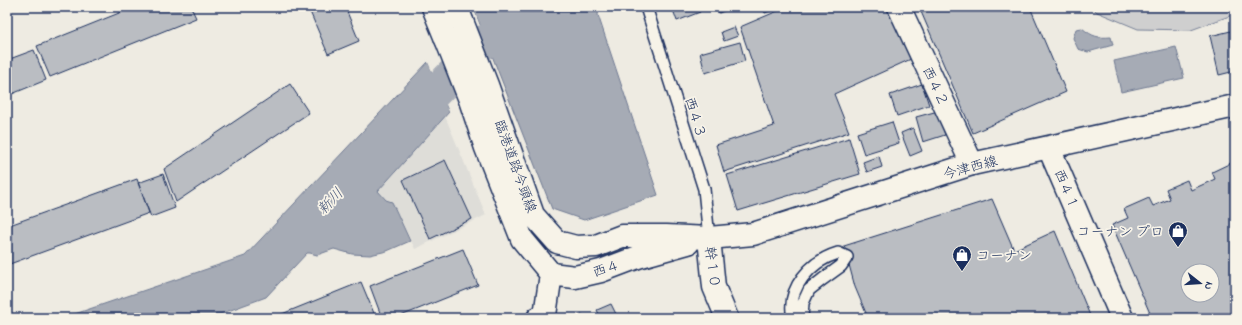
<svg xmlns="http://www.w3.org/2000/svg" width="1242" height="325" viewBox="0 0 1242 325" font-family="'Indie Flower','Klee One',sans-serif">
  <rect width="100%" height="100%" fill="#eeebe2"/>
  <filter id="ink" filterUnits="userSpaceOnUse"><feTurbulence type="fractalNoise" baseFrequency=".025" numOctaves="2"/><feDisplacementMap in="SourceGraphic" scale="8" xChannelSelector="R" yChannelSelector="G"/><feConvolveMatrix kernelMatrix="1 2 1 2 8 2 1 2 1" color-interpolation-filters="sRGB"/></filter>
  <g filter="url(#ink)">
    <path fill="#deddd8" d="M445 116 486 215 415 249 392 202 386 200 378 191Z"/>
    <path fill="#cfcfcf" stroke="#757f96" d="M1092 7H1235V14L1191 30 1138 29 1097 12Z"/>
    <path fill="#a6abb5" stroke="#6e7992" d="M473 7H599L598 15 658 195 584 220 552 209Z
      M1082 28C1093 37 1098 38 1111 37L1113 45 1088 52 1078 49 1073 38 1076 29Z
      M1176 47 1184 78 1121 92 1114 61Z
      M428 62 449 112 378 191 386 200 392 202 410 241 387 251 370 255 352 254 334 249 317 255 310 253H307L266 297 209 318H63L245 256Z"/>
    <path fill="#eeebe2" d="M474 10 498 74 497 76 472 11Z
      M427 60 430 61 451 112 450 114Z"/>
    <g fill="none" stroke-linecap="round" stroke-linejoin="round">
      <path stroke="#a6abb5" stroke-width="33" d="M407 121 485 41"/>
    </g>
    <path fill="#babdc2" stroke="#1b2f5e" fill-rule="evenodd" d="M134 7H191L196 18 50 77 37 46Z
      M308 7H345L359 41 328 54Z
      M672 7H699L700 12 677 21Z
      M717 7H732V8L719 13Z
      M763 7H781L765 13Z
      M787 7H888L911 59 834 94 849 132 724 172 716 145 774 126 740 27Z
      M919 7H1030L1066 92 973 133Z
      M734 27 738 36 724 41 721 32Z
      M1235 30V71L1219 75 1210 36Z
      M740 42 745 61 705 73 700 53Z
      M34 50 46 80 7 96V60Z
      M290 84 309 113 176 202 164 169Z
      M922 84 929 105 897 116 890 95Z
      M938 111 945 135 923 142 916 117Z
      M892 122 899 143 864 154 857 133Z
      M913 128 922 151 910 156 901 133Z
      M849 138 860 174 738 211 727 175Z
      M879 156 882 167 867 172 863 162Z
      M445 160 472 219 430 239 403 180Z
      M1233 162 1235 166V318H1152L1112 225 1128 218 1124 209 1149 198 1153 206 1170 199 1166 189 1187 180 1191 190 1215 179 1212 172ZM1188 271H1212V295H1188Z
      M163 174 175 208 151 217 138 183Z
      M137 179 149 213 7 265V226Z
      M992 199 1014 250 1055 231 1091 318H868L855 287 844 246Z
      M463 249 478 285 396 318H382L370 286Z
      M361 282 376 318H272Z
      M611 304 618 318H601L597 310Z
      M582 314 584 318H571Z"/>
    <g fill="none" stroke-linecap="round" stroke-linejoin="round">
      <defs>
        <path id="lane" d="M646 7 704 189 709 238
          M793 318C786 288 811 261 838 253L847 257 841 266 823 279 809 290 803 303 802 318"/>
        <path id="street" d="M899 7 972 164
          M462 21 487 85 533 215 557 242 576 247 596 246 622 236H666L709 238
          M446 39 470 100 486 148 522 239 551 274
          M1049 148 1122 318
          M551 274 575 277 601 271 638 257 688 243
          M538 318 545 315 551 274"/>
        <path id="secondary" d="M433 7 446 39
          M457 7 462 21
          M727 318 714 287 709 238 753 234 972 164 1235 106"/>
      </defs>
      <use href="#lane" stroke="#1b2f5e" stroke-width="14"/>
      <use href="#street" stroke="#1b2f5e" stroke-width="25"/>
      <use href="#secondary" stroke="#1b2f5e" stroke-width="25"/>
      <use href="#lane" stroke="#f7f3e8" stroke-width="11"/>
      <use href="#street" stroke="#f7f3e8" stroke-width="22"/>
      <use href="#secondary" stroke="#f7f3e8" stroke-width="22"/>
    </g>
  </g>
  <defs>
    <symbol id="shop-pin" viewBox="-11 -11 22 30"><path d="M0 17L-7.5 6A9.5 9.5 0 1 1 7.5 6Z" fill="#1b2f5e" stroke="#f7f3e8"/><path d="M-5-2.5h2.3a2.7 3.5 0 0 1 5.4 0H5L5.5 6h-11ZM-1.5-2.5h3a1.5 2.3 0 0 0-3 0Z" fill="#fff"/></symbol>
  </defs>
  <g fill-rule="evenodd">
    <use href="#shop-pin" x="1167" y="220" width="22" height="30"/>
    <use href="#shop-pin" x="951" y="244" width="22" height="30"/>
  </g>
  <g text-anchor="middle" stroke-width="3.5" stroke-linejoin="round" paint-order="stroke">
    <g font-size="14" fill="#1b2f5e" stroke="#f7f3e8">
      <text transform="translate(936 86) rotate(65)" y="5">西４２</text>
      <text transform="translate(696 117) rotate(73)" y="5">西４３</text>
      <text transform="translate(516 166) rotate(70)" y="5">臨港道路今頭線</text>
      <text transform="translate(970 167) rotate(-15)" y="5">今津西線</text>
      <text transform="translate(1067 189) rotate(67)" y="5">西４１</text>
      <text transform="translate(713 267) rotate(82)" y="5">幹１０</text>
      <text transform="translate(606 268) rotate(-18)" y="5">西４</text>
    </g>
    <g font-size="14" fill="#1b2f5e" stroke="#f7f3e8" text-anchor="end">
      <text x="1164" y="236">コーナン プロ</text>
      <text x="976" y="260" text-anchor="start">コーナン</text>
    </g>
    <g font-size="15" font-style="italic" fill="#455478" stroke="#f7f3e8">
      <text transform="translate(330 201) rotate(-46)" y="5">新川</text>
    </g>
  </g>
  <rect width="1242" height="325" fill="none" stroke="#f7f3e8" stroke-width="24"/>
  <rect x="12" y="12" width="1218" height="301" fill="none" stroke="#1b2f5e" stroke-width="1.5" filter="url(#ink)"/>
  <g transform="translate(1200 283) rotate(107)"><circle r="19" fill="#f7f3e8" stroke="#9fa5b1"/>
  <path d="M0-3L7 15L0 10L-7 15Z" fill="#1b2f5e"/>
  <text y="-6" font-size="11" font-weight="bold" text-anchor="middle" fill="#1b2f5e">N</text>
  </g>
</svg>
